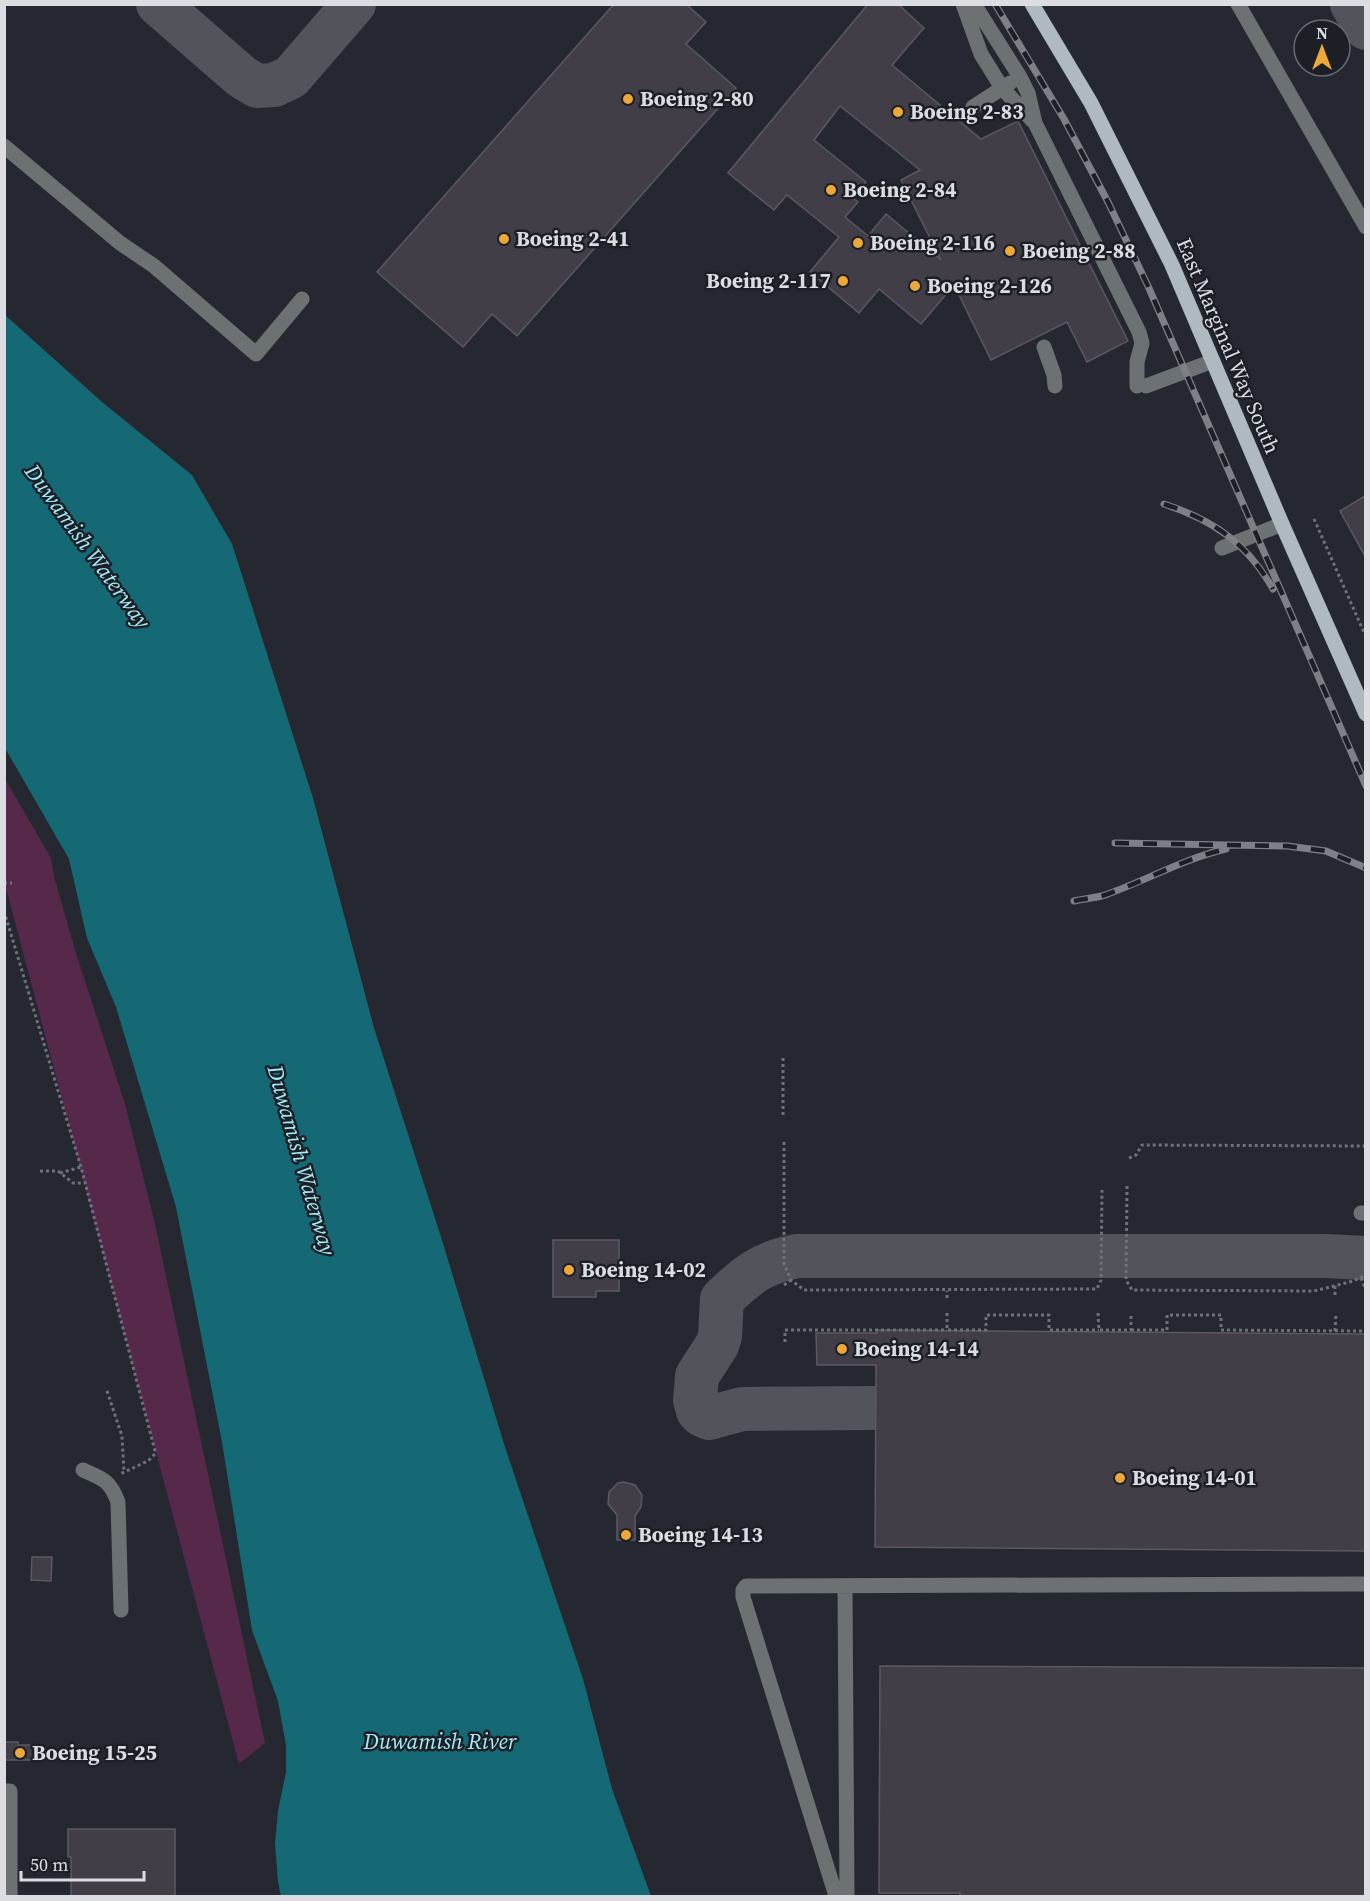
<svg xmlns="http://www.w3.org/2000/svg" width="1370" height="1901" viewBox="0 0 1370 1901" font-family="'Source Serif 4',serif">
  <rect width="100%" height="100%" fill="#262831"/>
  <path fill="#56284a" d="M4 777 51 858 55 880 75 950 125 1104 155 1224 265 1743 239 1764 7 892 5 891Z"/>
  <path fill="#156974" d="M5 315 102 402 192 475 232 544 313 798 374 1028 441 1237 504 1444 583 1679 612 1789 651 1896H281L278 1882 275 1843 278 1811 286 1772V1745L278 1701 252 1630 222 1442 176 1207 116 1007 87 938 69 859 5 748Z"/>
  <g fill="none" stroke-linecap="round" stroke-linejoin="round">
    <path stroke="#52545c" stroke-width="44" d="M158 4 242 77 257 86 274 85 291 77 354 4
      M1352 4 1366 28
      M876 1408 742 1409 709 1418 702 1415 698 1411 695 1400 697 1376 717 1345 720 1336 722 1299C747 1275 763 1262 797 1256H1325L1366 1258"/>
  </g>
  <path fill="#423e47" stroke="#5c5861" stroke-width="1.5" fill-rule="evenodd" d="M614 4H686L706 22 686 44 736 88 517 336 492 314 463 347 377 272Z
    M868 4H898L924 28 892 65 981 139 1018 121 1128 341 1087 362 1067 322 991 360 954 285 921 324 879 289 859 313 810 272 839 237 787 195 774 210 728 173ZM840 106 920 170 901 180 941 260 886 214 868 236 845 217 858 202 853 198 866 182 814 140Z
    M1365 496V556L1340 511Z
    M553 1240H619V1291H596V1297H553Z
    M877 1330 1365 1334V1551L875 1547 876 1365H817L816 1333H877Z
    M624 1482 635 1485 642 1495 641 1507 635 1516V1540H617V1515L608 1504 609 1492 618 1483Z
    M32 1557H52L51 1581 31 1580Z
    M880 1666 1365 1668V1896H960V1893H879Z
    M4 1742H18V1745H36V1760H4Z
    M68 1829H175V1896H71V1857H68Z"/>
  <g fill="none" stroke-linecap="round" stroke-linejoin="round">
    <path stroke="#6f7179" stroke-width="3" stroke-dasharray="3 3" stroke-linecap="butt" d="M1314 519 1366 637
      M4 883H12
      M4 911 81 1167 155 1451V1454L148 1461 120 1474
      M783 1058V1115
      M784 1142V1264L791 1280 804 1290 1097 1289 1101 1280 1102 1190
      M1129 1158 1136 1155 1142 1145 1366 1146
      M40 1171H58L73 1183H85
      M60 1173 81 1167
      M1127 1186 1126 1280 1132 1290 1314 1291 1353 1281 1366 1275
      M1361 1278 1366 1290
      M784 1285 791 1280
      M1335 1286V1298
      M947 1298V1291
      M947 1313V1330H986V1315H1049V1330H1099
      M1098 1313 1099 1330H1131V1313
      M1131 1330H1167V1315H1221V1330L1366 1331
      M1335 1331 1336 1314
      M785 1342V1330H947
      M107 1391 122 1436 124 1472"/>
    <path stroke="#6c7174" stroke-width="15" d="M963 4 981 54 1002 88 1033 121
      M974 4 1020 77 1028 93 1035 123 1139 332 1142 343 1137 362V386
      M1238 4 1366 227
      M973 107 1010 83
      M4 146 120 243 154 266 256 354 302 299
      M1044 347 1054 375 1055 386
      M1146 386 1213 361
      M1222 548 1282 524
      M1361 1213H1366
      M83 1470C104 1479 110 1481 118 1502L121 1610
      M845 1586 847 1896
      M4 1791H10V1896
      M836 1896 743 1597V1590L746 1586 1366 1584"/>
    <path stroke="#b0b9bf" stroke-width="15" d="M1032 4 1091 103 1172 265 1282 524 1366 714"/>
    <defs>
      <path id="rail" d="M995 4 1064 119 1108 202 1148 286 1366 786
        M1164 504C1213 520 1247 543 1273 589
        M1115 843 1287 846 1326 851 1366 868
        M1074 901C1083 899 1093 898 1102 896 1144 882 1182 859 1226 849"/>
    </defs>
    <use href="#rail" stroke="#7e8087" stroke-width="7"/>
    <use href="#rail" stroke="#1d1f27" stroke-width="4.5" stroke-dasharray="14" stroke-linecap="butt"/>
  </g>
  <g fill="#eca93a" stroke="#1d1f27" stroke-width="2">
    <circle cx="628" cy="99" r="6"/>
    <circle cx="898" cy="112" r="6"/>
    <circle cx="831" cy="190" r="6"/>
    <circle cx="504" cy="239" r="6"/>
    <circle cx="858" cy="243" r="6"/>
    <circle cx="1010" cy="251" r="6"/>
    <circle cx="843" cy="281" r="6"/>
    <circle cx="915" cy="286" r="6"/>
    <circle cx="569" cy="1270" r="6"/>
    <circle cx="842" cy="1349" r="6"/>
    <circle cx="1120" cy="1478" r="6"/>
    <circle cx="626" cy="1535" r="6"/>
    <circle cx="20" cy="1753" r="6"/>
  </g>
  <g text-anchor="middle" stroke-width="5" stroke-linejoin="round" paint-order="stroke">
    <g font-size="21" font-weight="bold" fill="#dcdde3" stroke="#1d1f27" text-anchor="start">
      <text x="640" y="106">Boeing 2-80</text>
      <text x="910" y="119">Boeing 2-83</text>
      <text x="843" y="197">Boeing 2-84</text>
      <text x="516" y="246">Boeing 2-41</text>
      <text x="870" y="250">Boeing 2-116</text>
      <text x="1022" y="258">Boeing 2-88</text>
      <text x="831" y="288" text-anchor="end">Boeing 2-117</text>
      <text x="927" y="293">Boeing 2-126</text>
      <text x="581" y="1277">Boeing 14-02</text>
      <text x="854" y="1356">Boeing 14-14</text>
      <text x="1132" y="1485">Boeing 14-01</text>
      <text x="638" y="1542">Boeing 14-13</text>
      <text x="32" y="1760">Boeing 15-25</text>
    </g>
    <g font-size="21" fill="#dcdde3" stroke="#1d1f27">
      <text transform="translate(1228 346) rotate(67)" y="7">East Marginal Way South</text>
    </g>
    <g font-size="22" font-style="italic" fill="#a1ebf7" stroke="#1d1f27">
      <text transform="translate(88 546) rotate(54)" y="8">Duwamish Waterway</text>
      <text transform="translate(302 1160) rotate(74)" y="8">Duwamish Waterway</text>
      <text x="440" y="1749">Duwamish River</text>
    </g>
  </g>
  <rect width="1370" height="1901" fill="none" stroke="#dcdde3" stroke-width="12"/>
  <g transform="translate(1322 48)"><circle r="28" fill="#1d1f27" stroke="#696b72" stroke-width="1.5"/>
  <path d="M0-4.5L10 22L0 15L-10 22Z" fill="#eca93a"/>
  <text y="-9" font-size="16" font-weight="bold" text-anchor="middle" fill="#dcdde3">N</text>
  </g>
  <path d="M21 1871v9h123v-9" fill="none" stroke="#dcdde3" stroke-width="3"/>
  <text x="30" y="1871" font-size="18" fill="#dcdde3" stroke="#1d1f27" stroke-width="4.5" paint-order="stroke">50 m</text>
</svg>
